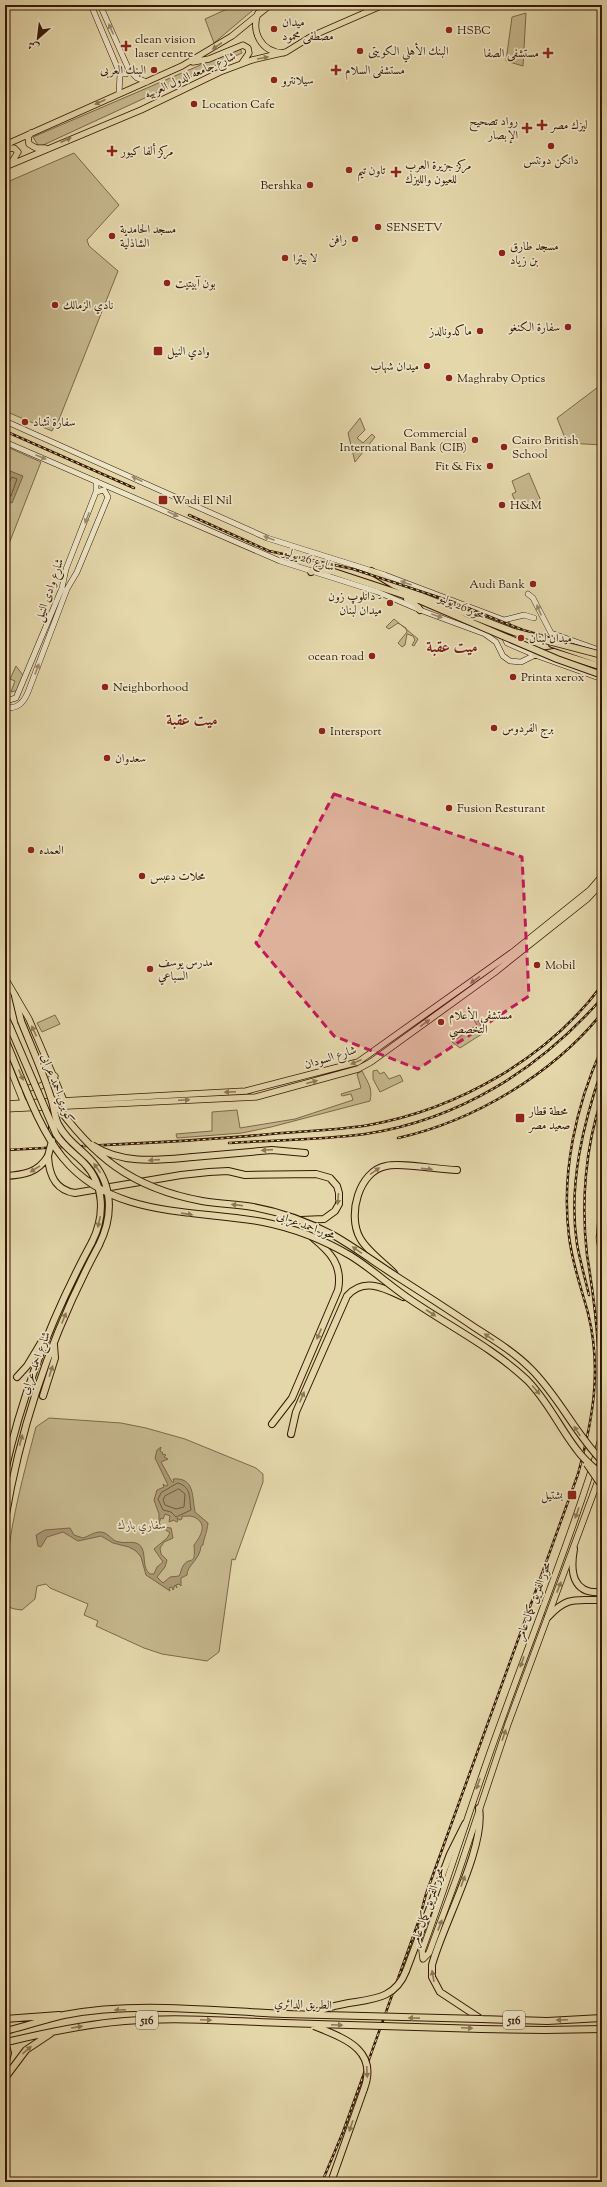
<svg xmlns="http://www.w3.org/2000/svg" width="607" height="2187" viewBox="0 0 607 2187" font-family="'Sorts Mill Goudy',Amiri,serif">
  <rect width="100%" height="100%" fill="#e4d7aa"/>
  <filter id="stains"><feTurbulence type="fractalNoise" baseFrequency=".005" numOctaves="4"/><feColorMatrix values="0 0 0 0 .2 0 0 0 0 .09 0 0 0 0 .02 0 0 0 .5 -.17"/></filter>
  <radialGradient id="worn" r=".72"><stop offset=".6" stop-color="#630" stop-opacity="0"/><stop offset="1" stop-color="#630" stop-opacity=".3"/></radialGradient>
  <path fill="#c6b78d" stroke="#7e6848" d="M236 5H259L214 43 205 19Z
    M526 13 523 66 506 61 512 17Z
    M240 48 242 53 39 147 33 137Z
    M74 153 119 205 87 240 89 246 118 271 56 427H54L52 431 5 411V183Z
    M602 384V445L567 443 557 418Z
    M360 418 365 430 357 438 363 443 372 434 375 437 355 462 348 433Z
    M5 446 41 462 5 554Z
    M529 473 541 501 519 510 512 494 516 492 512 481Z
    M394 619 418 639 414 646 412 645 415 640 413 636 407 634 405 645 402 647 398 643 407 632 406 628 398 623 389 629 386 627Z
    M16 666 25 678 19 690 11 692 15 681 10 679Z
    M55 1015 60 1024 42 1032 37 1023Z
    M475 1016 485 1032 460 1048 452 1042 477 1025 472 1017Z
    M377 1070 380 1074 384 1072 389 1079 400 1075 403 1081 380 1092 373 1079V1071Z
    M362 1071C368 1083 373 1088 370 1101L271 1127 242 1133 177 1138 176 1134 212 1131V1112L237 1110 240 1128 295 1119 353 1100 351 1094 342 1096 341 1094 361 1088 357 1074Z
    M49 1418 121 1423 146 1428 185 1439 256 1468 263 1474V1482L235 1560 232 1559 219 1652 207 1661 162 1654 144 1648 96 1626 98 1621 84 1615 88 1604 50 1588 46 1584 37 1586 35 1599 22 1610C14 1609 8 1609 5 1601 5 1542 21 1484 36 1427Z"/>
  <path fill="#a89671" stroke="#7a6445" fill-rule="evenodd" d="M10 471 23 476 12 503 5 500V483Z
    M161 1447 160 1451 163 1453 162 1454 166 1455 164 1457 168 1459 161 1462 172 1482H174L173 1479C195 1477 192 1497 195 1512L208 1523C207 1533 204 1537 203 1545L201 1546C200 1560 187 1565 187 1575L181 1578V1586L179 1584 176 1585 177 1588 175 1585 173 1590 172 1587 169 1588 170 1591 146 1575 141 1557 136 1551 129 1547 113 1543 101 1536 78 1541 63 1532 47 1537 41 1547 38 1546 36 1535 45 1530 70 1528 74 1535 83 1538C89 1536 94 1532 100 1532 109 1532 111 1541 119 1542 127 1544 137 1539 142 1548 146 1557 142 1568 150 1574H154L157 1567 163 1562 154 1549 167 1538 170 1533 159 1525V1514L154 1500 157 1490 164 1487 163 1484 166 1486 168 1485 155 1458 157 1450ZM165 1514 170 1516 169 1522 174 1520 176 1522 178 1521 177 1518 180 1520 182 1519V1516C185 1517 190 1515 194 1517 209 1524 200 1537 194 1545 196 1568 190 1555 183 1566 181 1569 181 1573 179 1576L170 1577 163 1583 157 1577 165 1567 167 1560 161 1554 160 1548 164 1542 173 1538 171 1528 163 1527 159 1523 161 1518 163 1519Z"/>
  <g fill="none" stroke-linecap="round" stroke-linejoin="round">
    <path stroke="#6e583a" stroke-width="1" d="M5 482H9L12 477 17 479 11 496 5 497
      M178 1483C192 1487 189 1499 191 1510L176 1517 171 1512 163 1510 158 1499 161 1493Z
      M179 1489 185 1494 184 1507 176 1509 165 1505 163 1500 165 1496Z"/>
    <defs>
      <path id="secondary" d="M91 5 120 74 119 94
        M100 5 129 70 137 78 147 82
        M120 74H126L129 70
        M5 421 267 538 385 575 504 620 524 615 534 618
        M5 442 280 561 378 592 420 610 485 634 496 642 503 656 510 661 521 662 535 655 602 679
        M528 594 533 598 551 633 602 651
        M508 625 505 639 507 643 535 655
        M5 699 9 700 16 698 62 588 66 569 96 492V481
        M5 707C17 710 24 702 28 692L67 589 77 572 108 497 104 490 96 492"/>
      <path id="primary" d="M258 13C251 32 261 52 283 53
        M193 62 209 59 243 45 248 48 249 53 242 63
        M31 133 28 137 29 144 36 148H45
        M5 145 182 66 232 36 270 5
        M5 149 14 148 18 152 12 162
        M5 167 141 110 220 72 252 60 286 52 312 36 383 5
        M5 978 29 1019 65 1103
        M5 1056 25 1106
        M23 1089 41 1086 55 1076
        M5 1104 246 1091 358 1062 514 951 590 890 602 876
        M5 1109 256 1097 358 1069 371 1062 494 973 587 899 602 883
        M602 1436C573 1533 535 1627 501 1722 473 1798 450 1875 422 1951L423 1959 429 1953 457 1877 508 1724 602 1470"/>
      <path id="highway" d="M371 571 394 585 421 596
        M311 572 316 570 331 571 419 600
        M407 599 415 603 420 610
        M552 644 602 661
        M535 655 554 652 602 667
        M15 996 21 1021
        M5 1016 10 1027
        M52 1125V1136
        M48 1156C49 1175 55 1190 75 1193L181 1175 209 1172 228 1171 245 1175 316 1174 330 1178 337 1186 339 1193V1204L335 1211 324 1219 301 1220
        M193 1157 272 1150 305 1153
        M5 1176C23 1175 38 1173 48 1156
        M394 1273C383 1262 367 1251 360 1238 347 1215 359 1171 386 1166 402 1162 438 1170 457 1170
        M17 1377 27 1366 42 1341
        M43 1396 55 1358 54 1345
        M272 1424 292 1398 338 1290C343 1265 330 1252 313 1238
        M291 1434 296 1412 347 1296C364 1277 384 1288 403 1297
        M5 1471C23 1391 53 1314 92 1242
        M5 1520C21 1423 53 1331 99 1245
        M574 1549C570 1571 572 1595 602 1592
        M548 1617C568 1595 576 1601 602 1600
        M479 1808C486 1847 443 1924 432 1965V1977L440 1992 481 2019 547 2021 602 2018
        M406 1971 450 1854 465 1824
        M5 2019 59 2015
        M481 2029 545 2030 602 2029
        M5 2031C24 2027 45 2019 64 2015 135 2001 213 2011 285 2014
        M11 2041C49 2032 86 2024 125 2021 178 2017 231 2021 284 2023
        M5 2042 8 2053 5 2065
        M5 2078 26 2050 50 2034
        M331 2182 364 2089"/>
    </defs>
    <use href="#secondary" stroke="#351902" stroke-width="6"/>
    <use href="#primary" stroke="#351902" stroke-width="7"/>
    <use href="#highway" stroke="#351902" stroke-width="8"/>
    <use href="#secondary" stroke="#ede5c8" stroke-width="5"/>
    <use href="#primary" stroke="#e4d7aa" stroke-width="5.5"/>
    <use href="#highway" stroke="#e4d7aa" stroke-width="6"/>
    <defs>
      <path id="rail" d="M5 431 134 488
        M189 515 269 551 353 569 453 602 523 630 602 653
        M398 1138C474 1121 553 1074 602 1013
        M229 1143C274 1140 320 1140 365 1134 459 1120 540 1069 602 998
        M5 1150C90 1145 175 1143 260 1135 296 1131 333 1131 369 1125 458 1109 548 1058 602 985
        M599 1213 597 1238 602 1273
        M589 1295C585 1278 580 1261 577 1244 568 1186 583 1124 602 1069
        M600 1308 602 1268
        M598 1346C596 1315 592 1285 587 1255 581 1204 585 1147 602 1098
        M599 1405 601 1394 599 1364
        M322 2182 343 2132 419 1920 426 1894 578 1474C593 1419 602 1369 588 1313 581 1287 572 1263 569 1236 561 1173 576 1105 602 1048"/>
    </defs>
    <use href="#rail" stroke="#351902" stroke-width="2.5"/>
    <use href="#rail" stroke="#ede5c8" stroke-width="1" stroke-dasharray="3" stroke-linecap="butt"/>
    <defs>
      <path id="highway-bridge" d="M421 596 514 632 602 655
        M419 600 557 659 602 675
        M21 1021C31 1046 43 1072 51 1098 54 1106 54 1115 58 1124 66 1139 77 1146 89 1158 113 1182 114 1215 99 1245
        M10 1027 56 1134C63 1146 74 1153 84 1163 105 1185 105 1216 92 1242
        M5 1039C22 1078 37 1126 63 1158 113 1219 194 1209 263 1222 294 1228 324 1240 351 1256 372 1269 390 1286 411 1300 449 1326 493 1348 527 1380 548 1401 559 1427 577 1450 584 1460 593 1467 602 1475
        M52 1099C92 1156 131 1188 202 1201 219 1204 236 1204 253 1207 281 1212 308 1222 333 1235 356 1248 377 1264 399 1278 424 1294 449 1310 474 1327 494 1340 514 1352 531 1369 559 1397 575 1433 602 1461
        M92 1145C123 1165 158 1160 193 1157
        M48 1156 52 1141
        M587 1464 602 1486
        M285 2014 481 2019
        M311 2014C322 2009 333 2006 344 2004 371 1999 395 2000 406 1971
        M284 2023 481 2029
        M314 2026C343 2038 379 2049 364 2089
        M5 2042 11 2041"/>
    </defs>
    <use href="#highway-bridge" stroke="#351902" stroke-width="8" stroke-linecap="butt"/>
    <use href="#highway-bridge" stroke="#e4d7aa" stroke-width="6"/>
  </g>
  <defs><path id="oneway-solid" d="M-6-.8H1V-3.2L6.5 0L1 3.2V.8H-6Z"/></defs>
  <g fill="#9a896f">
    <use href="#oneway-solid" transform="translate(111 29) rotate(-114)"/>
    <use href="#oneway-solid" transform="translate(41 457) rotate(23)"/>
    <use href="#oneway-solid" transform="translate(137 479) rotate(-156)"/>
    <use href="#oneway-solid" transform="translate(173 514) rotate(24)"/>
    <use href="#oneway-solid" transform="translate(87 518) rotate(111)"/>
    <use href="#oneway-solid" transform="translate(269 538) rotate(-159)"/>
    <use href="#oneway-solid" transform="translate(406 583) rotate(-160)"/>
    <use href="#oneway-solid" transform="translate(539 610) rotate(-113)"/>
    <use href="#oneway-solid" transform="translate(437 616) rotate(19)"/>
    <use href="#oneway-solid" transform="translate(37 669) rotate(-70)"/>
  </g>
  <g fill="#8c7856">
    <use href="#oneway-solid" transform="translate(217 46) rotate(146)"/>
    <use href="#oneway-solid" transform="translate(263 58) rotate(-10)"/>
    <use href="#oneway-solid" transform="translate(100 102) rotate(156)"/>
    <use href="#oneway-solid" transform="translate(66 140) rotate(-24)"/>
    <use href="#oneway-solid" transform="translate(475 980) rotate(144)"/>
    <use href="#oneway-solid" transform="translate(425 1023) rotate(-36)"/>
    <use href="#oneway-solid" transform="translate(34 1031) rotate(-115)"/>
    <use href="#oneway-solid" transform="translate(356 1062) rotate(158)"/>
    <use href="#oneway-solid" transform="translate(21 1075) rotate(66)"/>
    <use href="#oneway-solid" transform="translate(312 1082) rotate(-15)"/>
    <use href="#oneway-solid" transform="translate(230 1092) rotate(177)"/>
    <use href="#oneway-solid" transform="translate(184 1100) rotate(-2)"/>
    <use href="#oneway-solid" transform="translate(267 1150) rotate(176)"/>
    <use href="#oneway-solid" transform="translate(154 1160) rotate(176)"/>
    <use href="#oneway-solid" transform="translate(97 1168) rotate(-125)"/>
    <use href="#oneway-solid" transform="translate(35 1169) rotate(148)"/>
    <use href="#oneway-solid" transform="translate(427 1169) rotate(6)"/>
    <use href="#oneway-solid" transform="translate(375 1171) rotate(-35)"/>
    <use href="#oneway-solid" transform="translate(338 1199) rotate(95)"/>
    <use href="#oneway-solid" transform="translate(237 1205) rotate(-173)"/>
    <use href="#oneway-solid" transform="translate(187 1214) rotate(8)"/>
    <use href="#oneway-solid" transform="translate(99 1222) rotate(103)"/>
    <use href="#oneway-solid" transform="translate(357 1250) rotate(-146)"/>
    <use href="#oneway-solid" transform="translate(431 1313) rotate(33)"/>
    <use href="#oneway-solid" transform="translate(64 1318) rotate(-68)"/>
    <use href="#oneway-solid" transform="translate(319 1334) rotate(113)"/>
    <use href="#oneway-solid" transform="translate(489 1337) rotate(-146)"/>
    <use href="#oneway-solid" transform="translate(51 1371) rotate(-72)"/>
    <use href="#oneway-solid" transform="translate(536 1390) rotate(49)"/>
    <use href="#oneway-solid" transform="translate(302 1397) rotate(-67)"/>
    <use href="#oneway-solid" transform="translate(577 1431) rotate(-123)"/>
    <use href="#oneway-solid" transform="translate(21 1440) rotate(-75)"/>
    <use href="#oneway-solid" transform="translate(577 1513) rotate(110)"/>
    <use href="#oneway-solid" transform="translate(559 1587) rotate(-69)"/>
    <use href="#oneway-solid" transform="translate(522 1662) rotate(110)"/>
    <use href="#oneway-solid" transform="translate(504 1735) rotate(-71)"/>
    <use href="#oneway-solid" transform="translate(478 1784) rotate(110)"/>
    <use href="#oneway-solid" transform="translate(463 1881) rotate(-70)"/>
    <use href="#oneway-solid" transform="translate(440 1925) rotate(-69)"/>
    <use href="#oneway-solid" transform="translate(433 1976) rotate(-100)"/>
    <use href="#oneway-solid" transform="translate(120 2010) rotate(177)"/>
    <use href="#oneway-solid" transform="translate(414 2018) rotate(-179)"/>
    <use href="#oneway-solid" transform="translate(206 2020) rotate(2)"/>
    <use href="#oneway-solid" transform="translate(562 2020) rotate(178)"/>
    <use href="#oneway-solid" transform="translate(337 2025) rotate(2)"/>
    <use href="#oneway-solid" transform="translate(77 2027) rotate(-9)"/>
    <use href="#oneway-solid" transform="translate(467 2028) rotate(2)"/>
    <use href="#oneway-solid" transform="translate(27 2050) rotate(-41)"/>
    <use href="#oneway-solid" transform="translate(367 2072) rotate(87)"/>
    <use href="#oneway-solid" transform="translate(351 2126) rotate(109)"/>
  </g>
  <path fill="#c2185b" fill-opacity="0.2" stroke="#c2185b" stroke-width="3" stroke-dasharray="8 5" stroke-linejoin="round" d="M334 794 522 857 529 996 418 1069 334 1036 256 943Z"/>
  <g fill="#8f2418" stroke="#ede5c8" stroke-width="1.5">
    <circle cx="274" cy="29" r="4"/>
    <circle cx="449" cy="30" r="4"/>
    <path d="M124 40h4v4h4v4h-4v4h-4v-4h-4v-4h4z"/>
    <circle cx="360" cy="51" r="4"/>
    <path d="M546 47h4v4h4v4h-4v4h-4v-4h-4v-4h4z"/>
    <circle cx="154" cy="70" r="4"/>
    <path d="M334 64h4v4h4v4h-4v4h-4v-4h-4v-4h4z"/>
    <circle cx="274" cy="80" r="4"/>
    <circle cx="194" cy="104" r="4"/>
    <path d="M540 119h4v4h4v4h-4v4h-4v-4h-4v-4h4z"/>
    <path d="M525 122h4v4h4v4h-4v4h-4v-4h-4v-4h4z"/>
    <circle cx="551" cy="146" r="4"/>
    <path d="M110 145h4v4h4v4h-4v4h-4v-4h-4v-4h4z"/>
    <circle cx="349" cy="170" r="4"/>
    <path d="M394 166h4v4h4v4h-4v4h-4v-4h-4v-4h4z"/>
    <circle cx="310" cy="185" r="4"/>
    <circle cx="378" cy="227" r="4"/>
    <circle cx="112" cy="236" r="4"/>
    <circle cx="355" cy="239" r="4"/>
    <circle cx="502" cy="253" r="4"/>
    <circle cx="285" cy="258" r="4"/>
    <circle cx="167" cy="283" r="4"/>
    <circle cx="55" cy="305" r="4"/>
    <circle cx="568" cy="327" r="4"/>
    <circle cx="480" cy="331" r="4"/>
    <rect x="153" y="346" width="10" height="10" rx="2"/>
    <circle cx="427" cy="366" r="4"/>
    <circle cx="449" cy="378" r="4"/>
    <circle cx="25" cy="422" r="4"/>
    <circle cx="475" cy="440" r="4"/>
    <circle cx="504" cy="447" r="4"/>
    <circle cx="490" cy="466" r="4"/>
    <rect x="158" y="495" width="10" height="10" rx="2"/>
    <circle cx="502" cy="505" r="4"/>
    <circle cx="533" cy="584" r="4"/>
    <circle cx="390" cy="603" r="4"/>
    <circle cx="521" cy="638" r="4"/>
    <circle cx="372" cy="656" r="4"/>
    <circle cx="513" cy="677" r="4"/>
    <circle cx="105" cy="687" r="4"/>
    <circle cx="494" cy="728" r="4"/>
    <circle cx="322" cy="731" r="4"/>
    <circle cx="107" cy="758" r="4"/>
    <circle cx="449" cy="808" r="4"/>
    <circle cx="31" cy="850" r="4"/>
    <circle cx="142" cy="876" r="4"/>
    <circle cx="537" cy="965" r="4"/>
    <circle cx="150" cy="969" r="4"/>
    <circle cx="441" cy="1022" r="4"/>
    <rect x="515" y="1113" width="10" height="10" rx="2"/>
    <rect x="567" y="1490" width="10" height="10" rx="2"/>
  </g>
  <g text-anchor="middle" stroke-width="3.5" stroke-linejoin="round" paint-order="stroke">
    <g fill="#ede5c8" stroke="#6c563d" stroke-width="1">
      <rect x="136" y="2011" width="22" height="18" rx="3"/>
      <rect x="503" y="2011" width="22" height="18" rx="3"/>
    </g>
    <g font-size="11" font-weight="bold" fill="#351902">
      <text x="147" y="2024">516</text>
      <text x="514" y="2024">516</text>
    </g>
    <g font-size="12" fill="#351902" stroke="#ede5c8" text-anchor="start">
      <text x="282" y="26">ميدان<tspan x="282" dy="14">مصطفى محمود</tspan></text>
      <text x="457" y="34">HSBC</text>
      <text x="135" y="43">clean vision<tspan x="135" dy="14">laser centre</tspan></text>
      <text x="368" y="55">البنك الأهلي الكويتى</text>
      <text x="539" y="57" text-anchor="end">مستشفى الصفا</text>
      <text x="146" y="74" text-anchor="end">البنك العربى</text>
      <text x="345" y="74">مستشفى السلام</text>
      <text x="282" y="84">سيلانترو</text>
      <text x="202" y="108">Location Cafe</text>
      <text x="518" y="125" text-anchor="end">رواد تصحيح<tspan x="518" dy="14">الإبصار</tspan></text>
      <text x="551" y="129">ليزك مصر</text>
      <text x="121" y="155">مركز ألفا كيور</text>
      <text x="551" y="164" text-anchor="middle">دانكن دونتس</text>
      <text x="405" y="169">مركز جزيرة العرب<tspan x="405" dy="14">للعيون والليزك</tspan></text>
      <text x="357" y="174">تاون تيم</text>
      <text x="302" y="189" text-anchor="end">Bershka</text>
      <text x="386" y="231">SENSETV</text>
      <text x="120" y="233">مسجد الحامدية<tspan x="120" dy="14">الشاذلية</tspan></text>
      <text x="347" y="243" text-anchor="end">رافن</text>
      <text x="510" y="250">مسجد طارق<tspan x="510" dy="14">بن زياد</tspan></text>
      <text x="293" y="262">لا بيترا</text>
      <text x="175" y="287">بون آبيتيت</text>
      <text x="63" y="309">نادي الزمالك</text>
      <text x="560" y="331" text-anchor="end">سفارة الكنغو</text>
      <text x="472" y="335" text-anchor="end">ماكدونالدز</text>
      <text x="167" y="355">وادي النيل</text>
      <text x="419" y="370" text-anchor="end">ميدان شهاب</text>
      <text x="457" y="382">Maghraby Optics</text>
      <text x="33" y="426">سفارة تشاد</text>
      <text x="467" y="437" text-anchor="end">Commercial<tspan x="467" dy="14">International Bank (CIB)</tspan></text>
      <text x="512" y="444">Cairo British<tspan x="512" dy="14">School</tspan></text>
      <text x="482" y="470" text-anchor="end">Fit &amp; Fix</text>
      <text x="172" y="504">Wadi El Nil</text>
      <text x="510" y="509">H&amp;M</text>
      <text x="525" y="588" text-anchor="end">Audi Bank</text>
      <text x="382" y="600" text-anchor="end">دانلوپ زون -<tspan x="382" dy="14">ميدان لبنان</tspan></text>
      <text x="529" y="642">ميدان لبنان</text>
      <text x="364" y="660" text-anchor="end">ocean road</text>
      <text x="521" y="681">Printa xerox</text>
      <text x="113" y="691">Neighborhood</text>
      <text x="502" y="732">برج الفردوس</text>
      <text x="330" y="735">Intersport</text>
      <text x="115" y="762">سعدوان</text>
      <text x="457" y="812">Fusion Resturant</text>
      <text x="39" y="854">العمده</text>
      <text x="150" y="880">محلات دعبس</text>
      <text x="158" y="966">مدرس يوسف<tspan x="158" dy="14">السباعي</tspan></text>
      <text x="545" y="969">Mobil</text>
      <text x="449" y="1019">مستشفي الأعلام<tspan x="449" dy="14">التخصصي</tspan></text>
      <text x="529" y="1115">محطة قطار<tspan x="529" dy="14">صعيد مصر</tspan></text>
      <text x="563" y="1499" text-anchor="end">بشتيل</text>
    </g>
    <g font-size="12" fill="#351902" stroke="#ede5c8">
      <text transform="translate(190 75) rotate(-24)" y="4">شارع جامعه الدول العربيه</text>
      <text transform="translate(309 559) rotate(18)" y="4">شارع 26 يوليو</text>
      <text transform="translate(49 590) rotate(-71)" y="4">شارع وادى النيل</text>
      <text transform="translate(462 606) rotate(23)" y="4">محور 26 يوليو</text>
      <text transform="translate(330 1057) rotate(-17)" y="4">شارع السودان</text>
      <text transform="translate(58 1088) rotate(69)" y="4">كوبري احمد عرابى</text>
      <text transform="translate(306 1225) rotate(20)" y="4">محور احمد عرابى</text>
      <text transform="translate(35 1363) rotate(-70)" y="4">شارع احمد عرابى</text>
      <text transform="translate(533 1601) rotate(-70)" y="4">محور الفريق كمال عامر</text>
      <text transform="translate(427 1907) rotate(-71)" y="4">محور الفريق كمال عامر</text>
      <text transform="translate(303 2004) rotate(2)" y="4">الطريق الدائري</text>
    </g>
    <g font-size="12" font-style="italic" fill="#60482c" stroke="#ede5c8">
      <text x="142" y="1529">سفاري بارك</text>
    </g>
    <g font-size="16" font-weight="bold" fill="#7a1f14" stroke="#ede5c8">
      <text x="452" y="652">ميت عقبة</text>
      <text x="192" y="725">ميت عقبة</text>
    </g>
  </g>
  <rect width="607" height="2187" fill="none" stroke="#e4d7aa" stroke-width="20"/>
  <rect x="6" y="6" width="595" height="2175" fill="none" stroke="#351902" stroke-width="2"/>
  <rect x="10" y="10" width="587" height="2167" fill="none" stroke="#351902"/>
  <g transform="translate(38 38) rotate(208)" stroke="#ede5c8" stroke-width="3" paint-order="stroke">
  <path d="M0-3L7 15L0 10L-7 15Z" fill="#351902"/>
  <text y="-6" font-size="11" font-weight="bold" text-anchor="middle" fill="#351902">ش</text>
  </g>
  <rect width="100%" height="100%" filter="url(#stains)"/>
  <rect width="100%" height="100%" fill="url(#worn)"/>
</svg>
